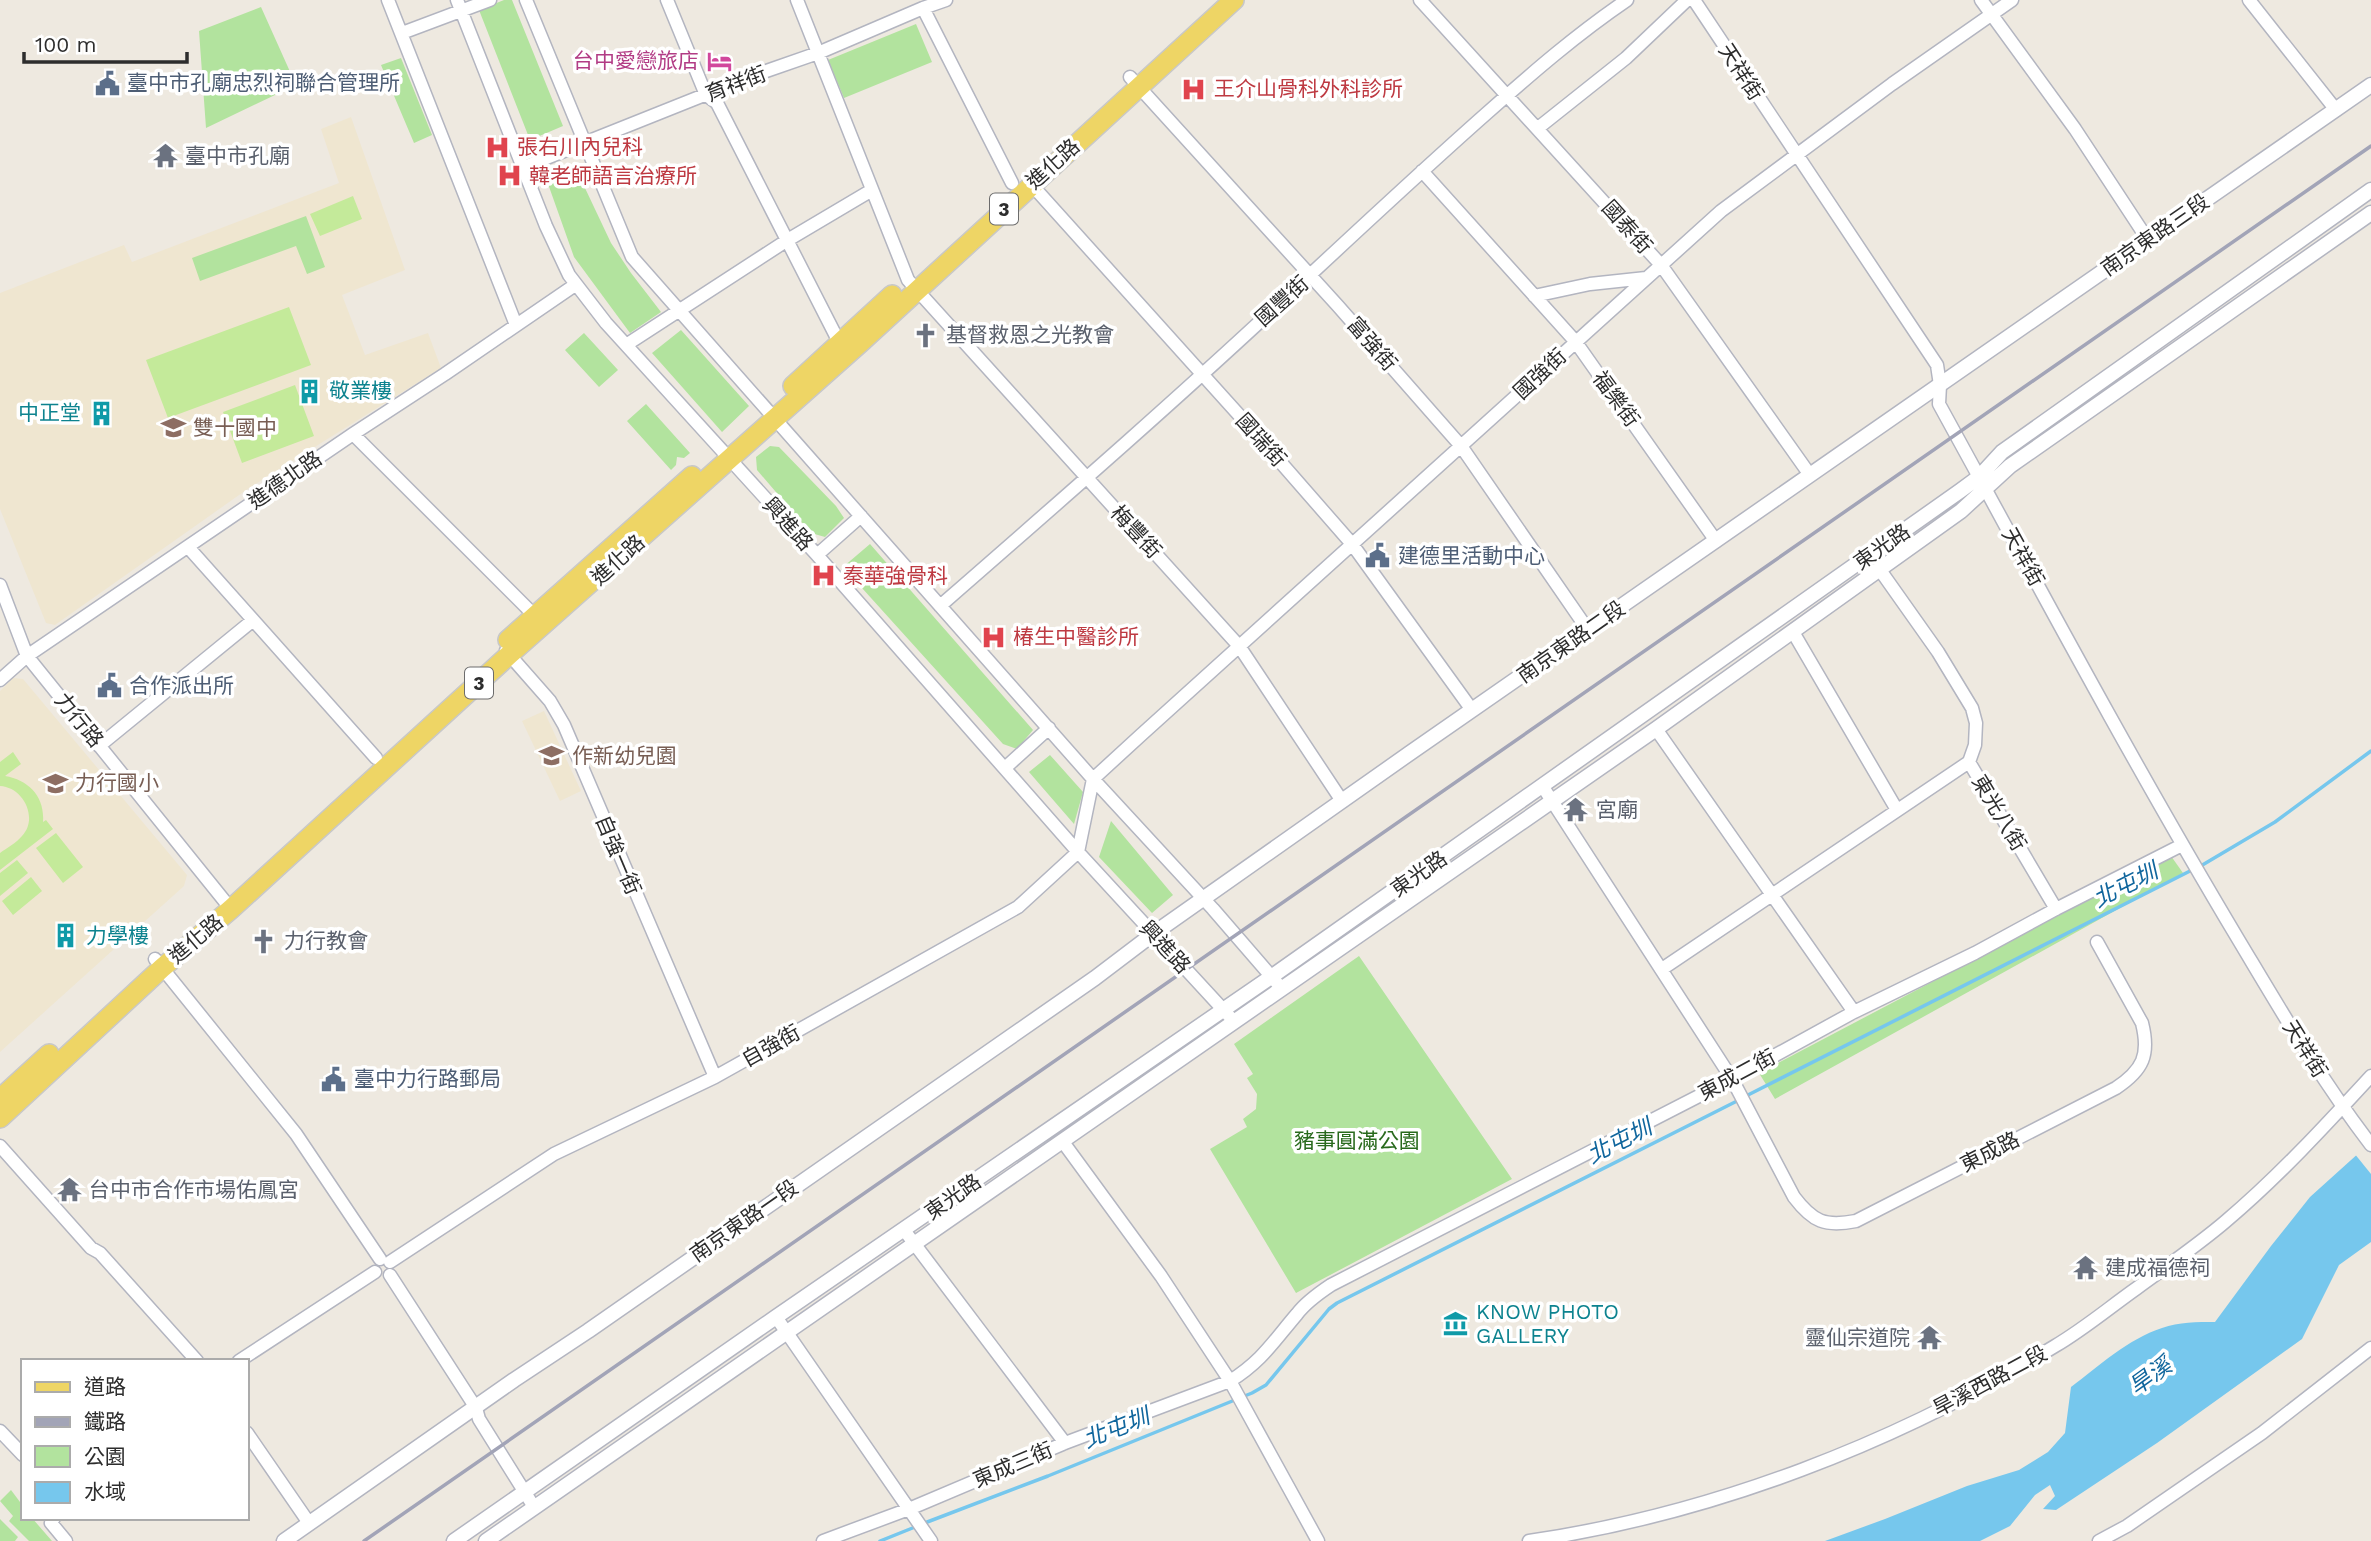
<svg xmlns="http://www.w3.org/2000/svg" width="2371" height="1541" viewBox="0 0 2371 1541" font-family="'Work Sans','Noto Sans TC',sans-serif">
  <rect width="100%" height="100%" fill="#eee9e0"/>
  <path fill="#efe6d0" d="M351 117 405 270 342 295 365 355 428 333 441 368 249 488 55 625 46 623 0 509V293L124 245 132 262 339 183 321 129Z
    M13 678 23 679 187 875 184 886 0 1052V691Z
    M544 711 581 791 560 801 522 721Z"/>
  <path fill="#b2e39e" d="M504 0H512L563 126 530 140 479 10Z
    M261 7 296 85 206 128 199 31Z
    M916 24 932 62 844 98 828 60Z
    M401 58 432 135 414 143 381 65Z
    M576 169 611 243 631 273 661 312 630 333 574 257 547 181Z
    M306 216 325 267 307 274 296 246 200 281 192 258Z
    M681 330 749 406 722 432 652 353Z
    M584 333 618 370 599 387 565 350Z
    M646 404 690 453 684 458 677 457 676 465 671 470 627 421Z
    M770 446 779 447 836 506 844 518 825 537 811 533 757 470 756 457Z
    M870 544 1033 730 1017 749 1003 744 843 567Z
    M1050 755 1083 792 1074 824 1029 772Z
    M1111 821 1173 895 1152 913 1099 857Z
    M2171 856 2183 873 1775 1099 1759 1073Z
    M1359 956 1512 1179 1296 1293 1210 1149 1247 1127 1243 1119 1256 1109 1257 1094 1247 1078 1253 1074 1234 1044Z
    M11 1490 23 1506V1518H32L52 1541H29L9 1521 13 1516 0 1501Z
    M0 1519 18 1537 15 1541H0Z"/>
  <path fill="#c4ea9a" d="M353 196 362 219 320 236 310 214Z
    M289 307 311 365 168 418 146 360Z
    M295 385 314 436 242 463 223 412Z
    M13 752 21 764 5 776C29 780 45 797 43 822L46 820 53 829 0 870V853C7 848 16 843 22 836 39 818 23 787 0 786V762Z
    M56 833 83 867 63 883 36 848Z
    M17 860 28 873 0 896V873Z
    M31 877 42 891 13 915 2 901Z"/>
  <path fill="#76c7ed" d="M2371 1142V1242L2339 1265 2302 1339 2157 1443 2056 1510 2043 1509 2055 1496 2050 1485 2035 1495 2010 1526 1980 1541H1825L1885 1519 1967 1486 2019 1470 2048 1452 2065 1433 2071 1387C2099 1366 2128 1339 2162 1328 2179 1322 2197 1322 2215 1322L2271 1246 2310 1197Z"/>
  <path fill="#eee9e0" d="M2371 1139V1174L2354 1153Z"/>
  <g fill="none" stroke-linecap="round" stroke-linejoin="round">
    <path stroke="#76c7ed" stroke-width="3.5" d="M2199 867 2275 822 2371 751
      M1746 1096 2192 870
      M922 1524 1048 1476 1252 1393 1266 1385 1329 1309 1337 1303 1739 1100
      M880 1541 915 1527"/>
    <defs>
      <path id="minor" d="M388 0 516 325
        M457 0 546 226 569 275 606 323 817 555 1078 852 1230 1017
        M526 0 632 257 1093 779 1213 909 1277 983
        M667 0 706 95 717 103 839 342
        M797 0 908 280 1239 646 1342 801
        M1420 0 1661 265 1810 475
        M1694 0 1937 365 1940 385 1939 404 1979 477
        M1981 0 2075 129 2148 240
        M2249 0 2336 110
        M923 8 1012 183
        M402 33 490 0
        M1130 77 1338 306 1461 446 1588 630
        M1538 128 1626 58 1687 0
        M524 167 752 76 818 53 923 8 946 0
        M1422 171 1575 341 1716 541
        M1031 184 1248 425 1352 544 1472 710
        M1534 296 1590 284 1646 278
        M626 345 786 241 872 190
        M353 434 534 615
        M1986 490C2068 641 2150 792 2238 939 2280 1009 2321 1080 2371 1145
        M188 547 376 758
        M817 555 861 516
        M1880 570 1938 652 1972 708 1976 723 1975 745 1969 762 2056 909
        M0 585 27 656 231 909
        M940 606C1065 497 1190 388 1311 274 1369 220 1427 166 1487 113 1532 73 1577 34 1627 0
        M1793 632 1897 810
        M506 651 550 701 564 725 715 1077
        M0 680 27 656 353 434 445 374 575 285
        M1656 729 1854 1012
        M99 746 252 621
        M1005 768 1049 728
        M1543 787 1732 1079 1794 1197C1813 1222 1825 1227 1856 1221L2116 1088C2143 1070 2150 1055 2142 1023L2097 942
        M155 959 296 1134 380 1259
        M1662 969 1969 762
        M1063 1142 1161 1276 1230 1381 1318 1541
        M0 1146 91 1248 100 1253 197 1361
        M904 1230 1065 1443
        M390 1262 554 1154 715 1077 1018 907 1078 852 1093 779 1141 735 1721 211 1892 84 2012 0
        M390 1275 476 1408 479 1419 534 1507
        M776 1317 931 1541
        M239 1361 375 1272
        M0 1431 23 1455
        M247 1433 309 1523
        M54 1518 51 1523 66 1541
        M823 1541 909 1509 1065 1443 1230 1381C1262 1361 1273 1342 1297 1314 1306 1302 1319 1293 1331 1285L1732 1079 1854 1012 1975 953 2056 909 2182 845
        M1529 1541C1714 1514 1896 1443 2055 1346 2084 1329 2110 1307 2137 1288 2167 1266 2198 1245 2226 1221 2278 1177 2325 1126 2371 1076
        M2099 1541 2127 1526 2262 1433 2371 1348"/>
      <path id="tertiary" d="M284 1541 514 1380 588 1331 1095 978 1153 934 1410 753 2371 85
        M454 1541 776 1317 1271 977 1960 491 1979 477 2002 452 2371 190
        M486 1541 1656 729 1961 511 2010 466 2371 213"/>
      <path id="primary" d="M793 386 892 295
        M508 640 692 476
        M0 1099 49 1054
        M0 1118 162 968 231 909 510 654 860 343 1234 0"/>
    </defs>
    <use href="#minor" stroke="#b3b5c0" stroke-width="15"/>
    <use href="#tertiary" stroke="#b3b5c0" stroke-width="17"/>
    <use href="#primary" stroke="#c8c8c8" stroke-width="22"/>
    <use href="#minor" stroke="#fff" stroke-width="12"/>
    <use href="#tertiary" stroke="#fff" stroke-width="14"/>
    <use href="#primary" stroke="#eed565" stroke-width="19"/>
    <path stroke="#a2a4b7" stroke-width="3.5" d="M364 1541 2371 146"/>
  </g>
  <defs>
    <symbol id="hotel-bare" viewBox="-9 -9 18 18"><path d="M-6-4.5h1.5V1H6V5H4.5V3h-9V5H-6ZM-4 0a1.8 1.8 0 1 1 3.6 0ZM.5 0V-2.5h3Q6-2.5 6 0Z" fill="#d1479c" stroke="#fff" stroke-width="2.5" paint-order="stroke"/></symbol>
    <symbol id="civic-bare" viewBox="-9 -9 18 18"><path d="M-.6-6.5H3V-4.5H.6V-3L4-1V1h2V6H-6V1h2V-1L-.6-3ZM-1.2 2.5V6h2.4V2.5Z" fill="#5c6f8a" stroke="#fff" stroke-width="2.5" paint-order="stroke"/></symbol>
    <symbol id="hospital-bare" viewBox="-9 -9 18 18"><path d="M-5-5h3v3.5h4V-5h3V5h-3V1.5h-4V5h-3Z" fill="#e0444e" stroke="#fff" stroke-width="2.5" paint-order="stroke"/></symbol>
    <symbol id="temple-bare" viewBox="-9 -9 18 18"><path d="M0-6L5-2H3V0L6.5 2.5H4V6H1.5V3h-3V6H-4V2.5H-6.5L-3 0V-2H-5Z" fill="#6b7280" stroke="#fff" stroke-width="2.5" paint-order="stroke"/></symbol>
    <symbol id="church-bare" viewBox="-9 -9 18 18"><path d="M-1.2-6h2.4v3.5h3.3v2.4h-3.3V6h-2.4V-.1h-3.3v-2.4h3.3Z" fill="#6b7280" stroke="#fff" stroke-width="2.5" paint-order="stroke"/></symbol>
    <symbol id="building-bare" viewBox="-9 -9 18 18"><path d="M-4-6H4V6H1V3H-1V6H-4ZM-2.5-4.3h1.7v1.8h-1.7ZM.8-4.3h1.7v1.8H.8ZM-2.5-1h1.7V.8h-1.7ZM.8-1h1.7V.8H.8Z" fill="#0f9aa8" stroke="#fff" stroke-width="2.5" paint-order="stroke"/></symbol>
    <symbol id="school-bare" viewBox="-9 -9 18 18"><path d="M0-5L7-2L0 1L-7-2ZM-4 1L0 2.5L4 1V4Q0 6-4 4Z" fill="#8d6e63" stroke="#fff" stroke-width="2.5" paint-order="stroke"/></symbol>
    <symbol id="museum-bare" viewBox="-9 -9 18 18"><path d="M0-6L6-3V-2H-6V-3ZM-5-1h2V3h-2ZM-1-1h2V3h-2ZM3-1h2V3H3ZM-6 4H6V6H-6Z" fill="#0f9aa8" stroke="#fff" stroke-width="2.5" paint-order="stroke"/></symbol>
  </defs>
  <g fill-rule="evenodd">
    <use href="#hotel-bare" x="702" y="44" width="35" height="35"/>
    <use href="#civic-bare" x="90" y="66" width="35" height="35"/>
    <use href="#hospital-bare" x="1176" y="72" width="35" height="35"/>
    <use href="#hospital-bare" x="480" y="130" width="35" height="35"/>
    <use href="#temple-bare" x="148" y="138" width="35" height="35"/>
    <use href="#hospital-bare" x="492" y="158" width="35" height="35"/>
    <use href="#church-bare" x="908" y="318" width="35" height="35"/>
    <use href="#building-bare" x="292" y="374" width="35" height="35"/>
    <use href="#building-bare" x="84" y="396" width="35" height="35"/>
    <use href="#school-bare" x="156" y="410" width="35" height="35"/>
    <use href="#civic-bare" x="1360" y="538" width="35" height="35"/>
    <use href="#hospital-bare" x="806" y="558" width="35" height="35"/>
    <use href="#hospital-bare" x="976" y="620" width="35" height="35"/>
    <use href="#civic-bare" x="92" y="668" width="35" height="35"/>
    <use href="#school-bare" x="534" y="738" width="35" height="35"/>
    <use href="#school-bare" x="38" y="766" width="35" height="35"/>
    <use href="#temple-bare" x="1558" y="792" width="35" height="35"/>
    <use href="#building-bare" x="48" y="918" width="35" height="35"/>
    <use href="#church-bare" x="246" y="924" width="35" height="35"/>
    <use href="#civic-bare" x="316" y="1062" width="35" height="35"/>
    <use href="#temple-bare" x="52" y="1172" width="35" height="35"/>
    <use href="#temple-bare" x="2068" y="1250" width="35" height="35"/>
    <use href="#museum-bare" x="1438" y="1306" width="35" height="35"/>
    <use href="#temple-bare" x="1912" y="1320" width="35" height="35"/>
  </g>
  <g text-anchor="middle" stroke-width="7" stroke-linejoin="round" paint-order="stroke">
    <g fill="#fff" stroke="#6c6c6c" stroke-width="2">
      <rect x="990" y="193.5" width="28" height="31" rx="5"/>
      <rect x="465" y="667.5" width="28" height="31" rx="5"/>
    </g>
    <g font-size="19" font-weight="bold" fill="#2d2d2d">
      <text x="1004" y="216">3</text>
      <text x="479" y="690">3</text>
    </g>
    <g font-size="21" fill="#b23c85" stroke="#fff" text-anchor="end">
      <text x="699" y="68">台中愛戀旅店</text>
    </g>
    <g font-size="21" fill="#2d2d2d" stroke="#fff">
      <text transform="translate(1741 72) rotate(57)" y="7">天祥街</text>
      <text transform="translate(736 84) rotate(-21)" y="7">育祥街</text>
      <text transform="translate(1053 164) rotate(-42)" y="7">進化路</text>
      <text transform="translate(1627 227) rotate(48)" y="7">國泰街</text>
      <text transform="translate(2155 235) rotate(-35)" y="7">南京東路三段</text>
      <text transform="translate(1282 301) rotate(-42)" y="7">國豐街</text>
      <text transform="translate(1372 344) rotate(49)" y="7">富強街</text>
      <text transform="translate(1540 374) rotate(-43)" y="7">國強街</text>
      <text transform="translate(1616 399) rotate(54)" y="7">福樂街</text>
      <text transform="translate(1261 440) rotate(48)" y="7">國瑞街</text>
      <text transform="translate(285 480) rotate(-35)" y="7">進德北路</text>
      <text transform="translate(788 524) rotate(48)" y="7">興進路</text>
      <text transform="translate(1136 532) rotate(47)" y="7">梅豐街</text>
      <text transform="translate(1882 547) rotate(-35)" y="7">東光路</text>
      <text transform="translate(2023 557) rotate(61)" y="7">天祥街</text>
      <text transform="translate(618 560) rotate(-42)" y="7">進化路</text>
      <text transform="translate(1571 642) rotate(-35)" y="7">南京東路二段</text>
      <text transform="translate(79 720) rotate(51)" y="7">力行路</text>
      <text transform="translate(1999 813) rotate(59)" y="7">東光八街</text>
      <text transform="translate(618 855) rotate(67)" y="7">自強一街</text>
      <text transform="translate(1419 874) rotate(-35)" y="7">東光路</text>
      <text transform="translate(196 939) rotate(-40)" y="7">進化路</text>
      <text transform="translate(1165 947) rotate(47)" y="7">興進路</text>
      <text transform="translate(771 1046) rotate(-29)" y="7">自強街</text>
      <text transform="translate(2305 1049) rotate(58)" y="7">天祥街</text>
      <text transform="translate(1737 1075) rotate(-28)" y="7">東成二街</text>
      <text transform="translate(1990 1152) rotate(-27)" y="7">東成路</text>
      <text transform="translate(953 1197) rotate(-35)" y="7">東光路</text>
      <text transform="translate(744 1221) rotate(-35)" y="7">南京東路一段</text>
      <text transform="translate(1990 1381) rotate(-28)" y="7">旱溪西路二段</text>
      <text transform="translate(1013 1465) rotate(-23)" y="7">東成三街</text>
    </g>
    <g font-size="21" fill="#4e5e75" stroke="#fff" text-anchor="start">
      <text x="127" y="90">臺中市孔廟忠烈祠聯合管理所</text>
      <text x="1398" y="563">建德里活動中心</text>
      <text x="129" y="693">合作派出所</text>
      <text x="354" y="1086">臺中力行路郵局</text>
    </g>
    <g font-size="21" fill="#be3a42" stroke="#fff" text-anchor="start">
      <text x="1214" y="96">王介山骨科外科診所</text>
      <text x="517" y="154">張右川內兒科</text>
      <text x="529" y="183">韓老師語言治療所</text>
      <text x="843" y="583">秦華強骨科</text>
      <text x="1013" y="644">椿生中醫診所</text>
    </g>
    <g font-size="21" fill="#5b616d" stroke="#fff" text-anchor="start">
      <text x="185" y="163">臺中市孔廟</text>
      <text x="946" y="342">基督救恩之光教會</text>
      <text x="1596" y="817">宮廟</text>
      <text x="284" y="948">力行教會</text>
      <text x="89" y="1197">台中市合作市場佑鳳宮</text>
      <text x="2105" y="1275">建成福德祠</text>
      <text x="1910" y="1345" text-anchor="end">靈仙宗道院</text>
    </g>
    <g font-size="21" fill="#0d838f" stroke="#fff" text-anchor="start">
      <text x="329" y="398">敬業樓</text>
      <text x="81" y="420" text-anchor="end">中正堂</text>
      <text x="86" y="943">力學樓</text>
      <text x="1476" y="1319">KNOW PHOTO<tspan x="1476" dy="24">GALLERY</tspan></text>
    </g>
    <g font-size="21" fill="#785e54" stroke="#fff" text-anchor="start">
      <text x="193" y="435">雙十國中</text>
      <text x="572" y="763">作新幼兒園</text>
      <text x="75" y="790">力行國小</text>
    </g>
    <g font-size="21" fill="#296a1d" stroke="#fff">
      <text x="1357" y="1148">豬事圓滿公園</text>
    </g>
    <g font-size="23" font-style="italic" fill="#10669d" stroke="#fff">
      <text transform="translate(2125 885) rotate(-27)" y="8">北屯圳</text>
      <text transform="translate(1619 1141) rotate(-27)" y="8">北屯圳</text>
      <text transform="translate(2150 1376) rotate(-36)" y="8">旱溪</text>
      <text transform="translate(1116 1428) rotate(-22)" y="8">北屯圳</text>
    </g>
  </g>
  <rect x="21" y="1359" width="228" height="161" fill="#ffffff" stroke="#ababab" stroke-width="2"/>
  <rect x="35" y="1382" width="35" height="10" fill="#eed565" stroke="#ababab" stroke-width="2"/>
  <text x="84" y="1394" font-size="21" fill="#2d2d2d">道路</text>
  <rect x="35" y="1417" width="35" height="10" fill="#a2a4b7" stroke="#ababab" stroke-width="2"/>
  <text x="84" y="1429" font-size="21" fill="#2d2d2d">鐵路</text>
  <rect x="35" y="1446" width="35" height="21" fill="#b2e39e" stroke="#ababab" stroke-width="2"/>
  <text x="84" y="1464" font-size="21" fill="#2d2d2d">公園</text>
  <rect x="35" y="1482" width="35" height="21" fill="#76c7ed" stroke="#ababab" stroke-width="2"/>
  <text x="84" y="1499" font-size="21" fill="#2d2d2d">水域</text>
  <path d="M24 52v10h163v-10" fill="none" stroke="#2d2d2d" stroke-width="3.5"/>
  <text x="35" y="52" font-size="21" fill="#2d2d2d" stroke="#ffffff" stroke-width="5" paint-order="stroke">100 m</text>
</svg>
